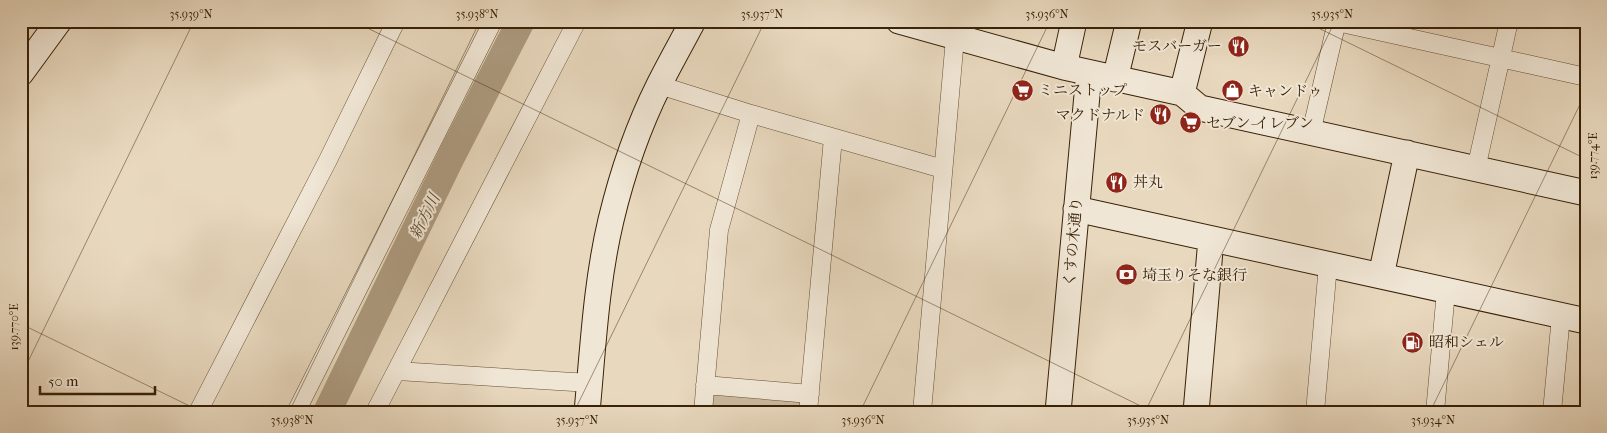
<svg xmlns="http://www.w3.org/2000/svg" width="1607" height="433" viewBox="0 0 1607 433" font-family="'IM FELL French Canon','Noto Serif JP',serif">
  <rect width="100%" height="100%" fill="#e8d8be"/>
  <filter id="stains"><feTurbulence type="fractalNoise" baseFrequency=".004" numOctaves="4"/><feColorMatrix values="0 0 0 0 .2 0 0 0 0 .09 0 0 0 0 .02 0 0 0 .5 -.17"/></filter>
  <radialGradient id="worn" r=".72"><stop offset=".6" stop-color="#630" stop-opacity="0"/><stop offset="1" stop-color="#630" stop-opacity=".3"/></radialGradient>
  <path fill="#cab99f" stroke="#826d52" d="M710 390 800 398 799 412H708Z"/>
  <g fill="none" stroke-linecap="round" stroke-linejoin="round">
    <path stroke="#ac9a7f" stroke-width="28" d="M327 412 452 155 521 21"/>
    <defs>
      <path id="street" d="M1337 22 1586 77
        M659 85 751 114 943 169
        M1311 133 1337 21
        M1476 169 1509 21
        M397 371 590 383
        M705 385 810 394
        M198 412 328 160 396 21
        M296 412 493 21
        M375 412 577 21
        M703 412 719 230 751 114
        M808 412 833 138
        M922 412 955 38
        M1315 412 1328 265
        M1435 412 1446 291
        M1552 412 1561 316"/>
      <path id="secondary" d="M899 21 1064 67 1182 93 1200 108 1586 193
        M1064 67 1074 21
        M21 73 59 21
        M1115 79 1129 21
        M1182 93 1200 21
        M1076 209 1586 321
        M1381 276 1407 153
        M587 412C593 348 596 283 611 220 622 174 638 127 659 85 670 63 682 42 693 21
        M1058 412 1089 73
        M1196 412 1211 239"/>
    </defs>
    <use href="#street" stroke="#654f33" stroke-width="19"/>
    <use href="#secondary" stroke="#392105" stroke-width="27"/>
    <use href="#street" stroke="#f0e6d5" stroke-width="18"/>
    <use href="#secondary" stroke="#f0e6d5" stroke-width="25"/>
  </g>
  <path fill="none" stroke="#392105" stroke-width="1" stroke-opacity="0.45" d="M353 21 1153 412M1304 21 1586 159M21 324 202 412M21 376 194 21M289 412 480 21M574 412 765 21M860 412 1050 21M1145 412 1335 21M1430 412 1586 92"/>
  <defs>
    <symbol id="restaurant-disc" viewBox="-11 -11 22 22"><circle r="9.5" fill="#8f2418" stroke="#f0e6d5"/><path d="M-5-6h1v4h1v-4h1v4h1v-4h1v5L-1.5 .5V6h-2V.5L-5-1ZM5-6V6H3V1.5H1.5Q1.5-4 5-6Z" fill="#fff"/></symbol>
    <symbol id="supermarket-disc" viewBox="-11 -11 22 22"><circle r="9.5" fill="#8f2418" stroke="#f0e6d5"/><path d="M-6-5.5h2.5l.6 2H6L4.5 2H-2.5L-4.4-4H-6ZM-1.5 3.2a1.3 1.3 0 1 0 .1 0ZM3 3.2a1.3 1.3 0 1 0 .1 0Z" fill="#fff"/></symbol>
    <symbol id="shop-disc" viewBox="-11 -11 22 22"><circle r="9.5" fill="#8f2418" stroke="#f0e6d5"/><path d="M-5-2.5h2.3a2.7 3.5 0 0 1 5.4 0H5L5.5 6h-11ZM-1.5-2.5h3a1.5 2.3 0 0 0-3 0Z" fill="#fff"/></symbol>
    <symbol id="bank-disc" viewBox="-11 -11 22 22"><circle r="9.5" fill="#8f2418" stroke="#f0e6d5"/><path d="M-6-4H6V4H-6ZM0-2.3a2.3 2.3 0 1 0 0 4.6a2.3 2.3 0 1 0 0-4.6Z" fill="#fff"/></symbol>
    <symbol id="fuel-disc" viewBox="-11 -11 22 22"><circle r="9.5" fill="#8f2418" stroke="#f0e6d5"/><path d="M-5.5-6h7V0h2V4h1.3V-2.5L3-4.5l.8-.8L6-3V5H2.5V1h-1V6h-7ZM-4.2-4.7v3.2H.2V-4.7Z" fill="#fff"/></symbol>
  </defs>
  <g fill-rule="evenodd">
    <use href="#restaurant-disc" x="1226" y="34" width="25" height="25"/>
    <use href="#supermarket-disc" x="1010" y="78" width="25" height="25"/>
    <use href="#shop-disc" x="1220" y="78" width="25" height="25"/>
    <use href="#restaurant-disc" x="1148" y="102" width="25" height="25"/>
    <use href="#supermarket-disc" x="1178" y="110" width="25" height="25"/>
    <use href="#restaurant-disc" x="1104" y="170" width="25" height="25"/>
    <use href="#bank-disc" x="1114" y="262" width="25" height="25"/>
    <use href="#fuel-disc" x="1400" y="330" width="25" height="25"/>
  </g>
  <g text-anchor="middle" stroke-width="4" stroke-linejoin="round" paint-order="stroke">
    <g font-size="15" fill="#392105" stroke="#f0e6d5" text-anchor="start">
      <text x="1222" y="51" text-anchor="end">モスバーガー</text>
      <text x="1038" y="95">ミニストップ</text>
      <text x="1248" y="96">キャンドゥ</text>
      <text x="1145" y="120" text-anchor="end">マクドナルド</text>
      <text x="1206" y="128">セブン-イレブン</text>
      <text x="1133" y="187">丼丸</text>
      <text x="1142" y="280">埼玉りそな銀行</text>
      <text x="1429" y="347">昭和シェル</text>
    </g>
    <g font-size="15" fill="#392105" stroke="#f0e6d5">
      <text transform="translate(1073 242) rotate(-85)" y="5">くすの木通り</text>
    </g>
    <g font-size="16" font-style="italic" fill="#614b30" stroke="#f0e6d5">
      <text transform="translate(424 216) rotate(-64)" y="6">新方川</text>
    </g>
  </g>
  <rect width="1607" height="433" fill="none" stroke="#e8d8be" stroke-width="55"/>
  <path d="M40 386v8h115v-8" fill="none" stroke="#392105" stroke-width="2.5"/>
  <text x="48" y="386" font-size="15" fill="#392105" stroke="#f0e6d5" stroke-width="4" paint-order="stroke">50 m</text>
  <rect x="28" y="28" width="1552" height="378" fill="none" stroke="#392105" stroke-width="2"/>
  <g font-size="12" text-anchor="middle" fill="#392105">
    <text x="191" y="18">35.939°N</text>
    <text x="477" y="18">35.938°N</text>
    <text x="762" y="18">35.937°N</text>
    <text x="1047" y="18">35.936°N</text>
    <text x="1332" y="18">35.935°N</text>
    <text transform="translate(1593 156) rotate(-90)" y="4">139.774°E</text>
    <text transform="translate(14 327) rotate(-90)" y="4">139.770°E</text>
    <text x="292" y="424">35.938°N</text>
    <text x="577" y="424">35.937°N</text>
    <text x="863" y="424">35.936°N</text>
    <text x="1148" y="424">35.935°N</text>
    <text x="1433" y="424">35.934°N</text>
  </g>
  <rect width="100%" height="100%" filter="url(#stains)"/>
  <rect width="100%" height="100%" fill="url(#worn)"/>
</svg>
